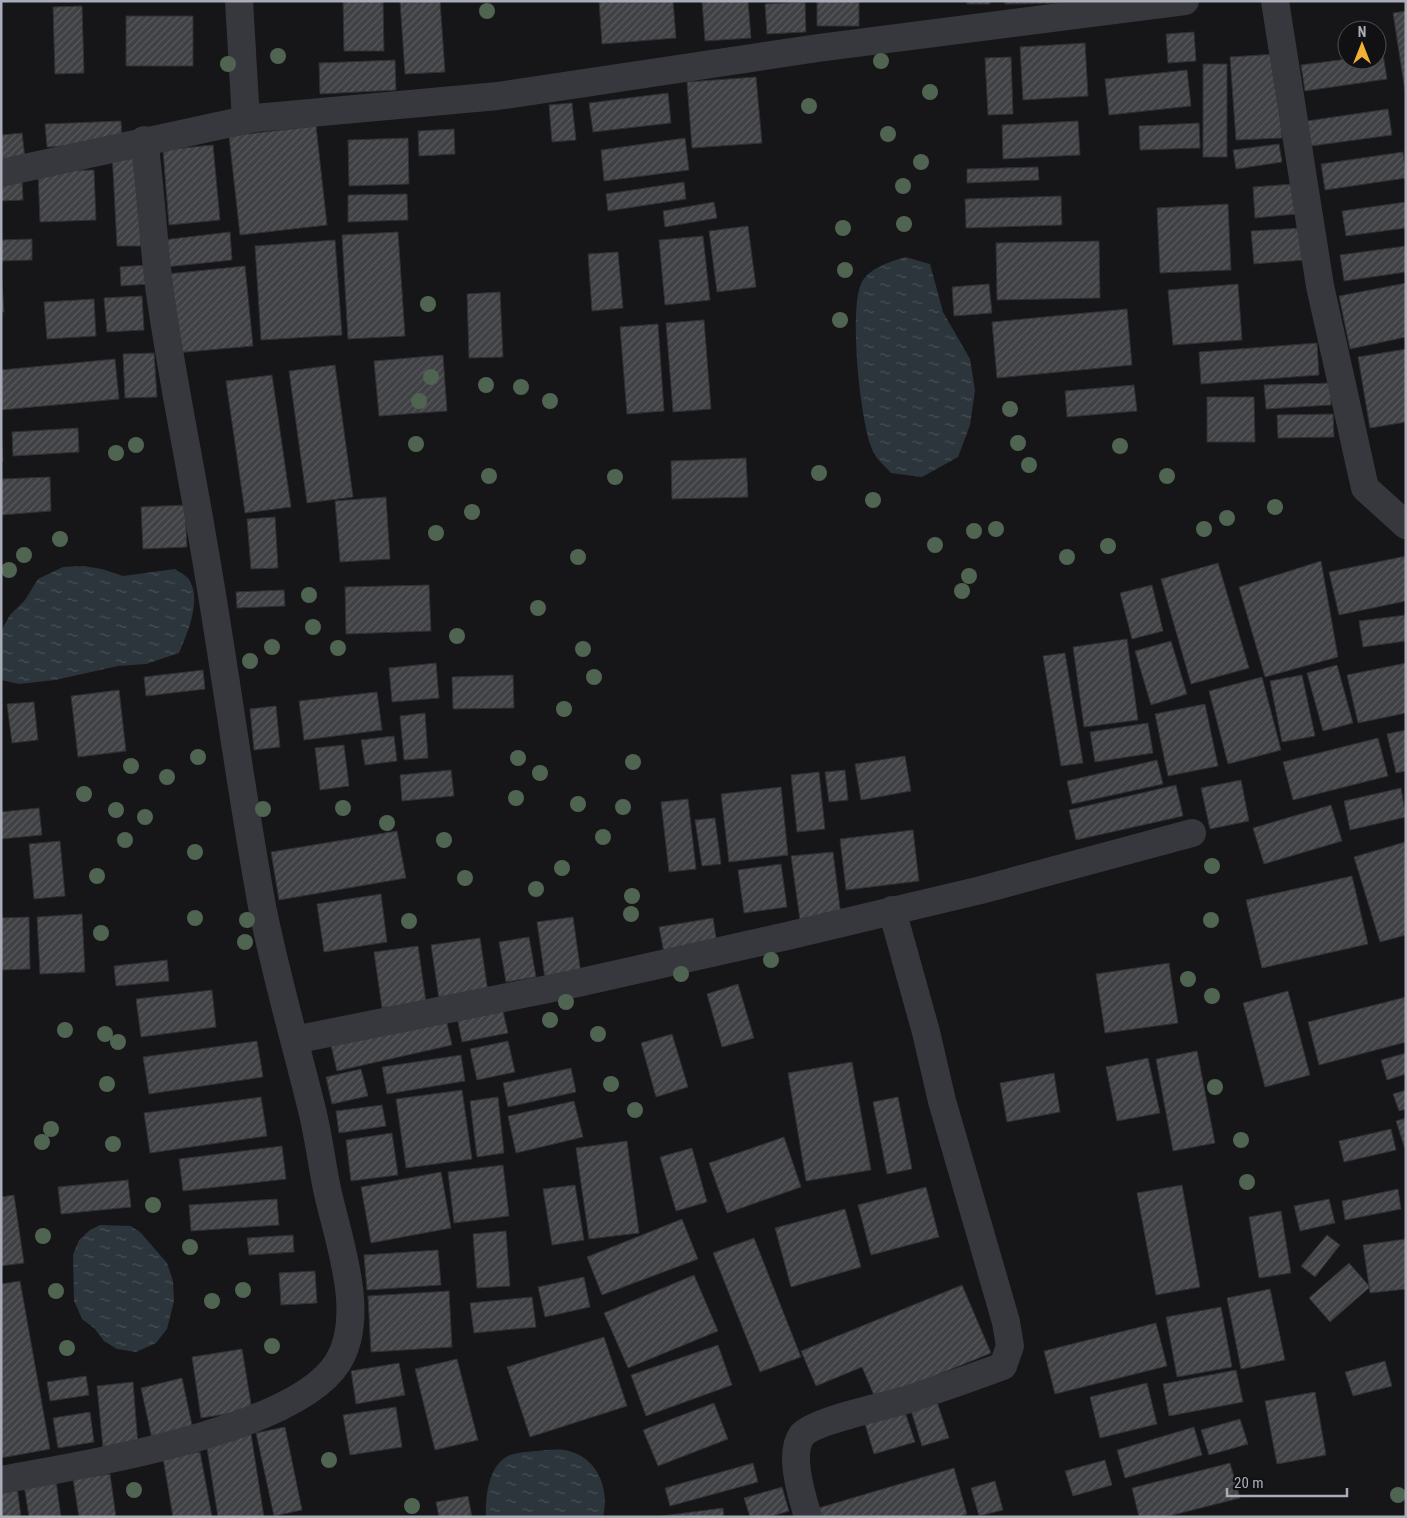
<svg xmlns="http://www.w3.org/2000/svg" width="1407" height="1518" viewBox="0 0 1407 1518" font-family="'Roboto Condensed',sans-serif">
  <defs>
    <pattern id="water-ripples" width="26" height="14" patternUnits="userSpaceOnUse" patternTransform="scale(1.25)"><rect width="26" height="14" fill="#2c353c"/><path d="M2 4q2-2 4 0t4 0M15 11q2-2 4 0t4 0" fill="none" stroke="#485056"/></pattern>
    <pattern id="building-hatch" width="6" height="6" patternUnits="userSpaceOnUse" patternTransform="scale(1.25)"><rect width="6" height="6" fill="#404145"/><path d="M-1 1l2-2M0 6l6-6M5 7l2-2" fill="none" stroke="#595a5e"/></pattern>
  </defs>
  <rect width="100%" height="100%" fill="#161618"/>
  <path fill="url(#water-ripples)" d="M905 257 930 264 943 312 970 359 975 390 970 425 958 457 922 477 891 473C885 466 875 458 872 449 860 421 849 311 861 284 868 268 890 262 905 257Z
    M84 566 102 569 123 576 175 569C179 572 185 575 188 578 203 598 187 634 179 653L146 664 118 666 55 680 19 684 1 680V631L10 615 25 600 38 579 63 567Z
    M100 1225 131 1226 141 1233 167 1263 173 1281 174 1301 167 1329 156 1343 136 1352 117 1349 104 1341 95 1329 82 1319 74 1301 73 1255 79 1240 90 1230Z
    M545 1450C552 1450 559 1449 565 1450 597 1456 610 1488 603 1517H486C485 1496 489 1459 514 1454 524 1451 535 1452 545 1450Z"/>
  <path fill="url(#building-hatch)" stroke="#303034" d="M343 1H383L384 51H344Z
    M400 1H440L445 72 405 74Z
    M599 1H673L676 38 602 44Z
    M702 1H748L751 38 705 41Z
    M817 1H859V26H817Z
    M967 1H990V4H967Z
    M1005 1H1099V3L1005 4Z
    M805 2 806 32 767 34 765 4Z
    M82 6 84 73 55 74 53 7Z
    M1406 11V98L1393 13Z
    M126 16H193V66H126Z
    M1194 32 1196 61 1168 63 1166 34Z
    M1085 43 1088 96 1023 100 1020 47Z
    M1276 54 1282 138 1236 140 1230 57Z
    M1383 54 1387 79 1305 91 1301 65 1347 59 1377 60V55Z
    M1011 57 1013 114 988 115 985 58Z
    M395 60 396 90 320 94 319 63Z
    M1203 64H1227V157H1203Z
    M1187 70 1191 106 1109 115 1105 79Z
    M756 77 762 143 692 148 687 82Z
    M668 93 671 123 593 132 589 103Z
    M572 103 576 140 552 142 549 105Z
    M1388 109 1392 135 1311 146 1307 121Z
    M121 121 122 143 47 147 45 124Z
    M1078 121 1080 155 1003 159 1002 125Z
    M1199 123 1200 148 1140 150 1139 126Z
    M316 126 327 225 240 235 229 136Z
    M454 129 455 154 419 156 418 131Z
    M22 133 25 158 1 160V135Z
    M408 138 409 184 349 186 348 140Z
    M685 138 689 170 604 181 601 150Z
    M1279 144 1282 162 1236 169 1233 150Z
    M213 145 220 220 169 225 163 150Z
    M136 150 141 246H117L112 152Z
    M1403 152 1406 178 1325 190 1321 164Z
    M1038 167 1039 180 967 183V169Z
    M94 170 96 220 40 222 38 171Z
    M22 179 23 200 1 201V181Z
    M684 182 686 199 608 211 606 194Z
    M1293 184 1296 214 1255 218 1253 187Z
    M407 194 408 220 348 222V195Z
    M1061 196 1062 225 966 228 965 199Z
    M714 202 717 218 665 227 663 211Z
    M1406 202V228L1346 236 1342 211Z
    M1228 204 1231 270 1160 273 1157 208Z
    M748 226 756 287 717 292 709 231Z
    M1302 228 1305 260 1254 264 1251 231Z
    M230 232 232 260 166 267 163 240Z
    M398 232 405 336 348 339 342 235Z
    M703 236 710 300 665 305 659 240Z
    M32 239V260L1 261V240Z
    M335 240 342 335 261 340 255 246Z
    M1099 241 1100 298 997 300 996 243Z
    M1406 246V272L1344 281 1340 255Z
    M618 252 623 308 592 311 588 254Z
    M146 265 148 284 121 286 120 267Z
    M245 266 253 346 175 353 167 274Z
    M1 270 4 312H1Z
    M1406 283V337L1350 349 1339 296Z
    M989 284 992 313 954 316 952 287Z
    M1238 284 1242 340 1173 345 1168 290Z
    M500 292 503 357 469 358 467 294Z
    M142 296 144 330 107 332 104 298Z
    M94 299 96 336 47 339 44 302Z
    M1127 309 1132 365 997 378 992 322Z
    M704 320 711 409 673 412 666 323Z
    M658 324 664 411 627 414 620 327Z
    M1317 343 1319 375 1201 384 1199 352Z
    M1406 349V422L1370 428 1358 357Z
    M154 353 157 397 125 398 123 354Z
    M443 355 447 411 379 416 374 361Z
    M115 359 119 399 1 410V370Z
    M335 365 353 497 307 503 289 371Z
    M272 375 291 507 245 513 226 381Z
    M1331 383V405L1266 409 1264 385Z
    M1134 385 1137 411 1067 417 1065 391Z
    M1207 397H1254L1255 442H1207Z
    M1333 414 1334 437 1278 438 1277 415Z
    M78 428 79 452 13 456 12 432Z
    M1 435 3 461H1Z
    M746 458 748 497 672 499 671 461Z
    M50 477 51 511 1 515V479Z
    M386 497 390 559 340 562 335 501Z
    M185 505 187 547 143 549 141 507Z
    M275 517 278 568 251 569 247 519Z
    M1406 556V601L1339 615 1329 572Z
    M1321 561 1338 657 1265 677 1239 587Z
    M1218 563 1249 668 1191 684 1161 579Z
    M429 585 431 631 346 634 345 587Z
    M1152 585 1163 631 1132 639 1120 593Z
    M284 590 285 606 237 608 236 592Z
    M1406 615V641L1363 647 1359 621Z
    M1127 639 1138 720 1084 727 1073 647Z
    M1171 641 1187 694 1151 705 1135 651Z
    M1065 653 1083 763 1061 766 1043 656Z
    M436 663 439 698 392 702 389 668Z
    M1406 663V713L1358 723 1347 675Z
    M1337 665 1353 723 1323 731 1307 673Z
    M203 670 205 689 146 696 144 677Z
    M513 675 514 708 453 709 452 677Z
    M1302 675 1315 736 1282 742 1270 681Z
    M1262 677 1281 750 1228 764 1209 691Z
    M119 690 126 751 78 757 71 696Z
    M377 692 382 730 304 740 299 701Z
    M34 702 38 740 12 743 7 704Z
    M1205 704 1218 766 1168 776 1155 714Z
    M276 706 280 747 254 750 250 709Z
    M425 713 428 758 404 760 400 716Z
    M1148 723 1153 753 1095 762 1090 732Z
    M1406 730V771L1396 773 1387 734Z
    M394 736 397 761 365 765 361 740Z
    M1378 738 1388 776 1293 800 1283 762Z
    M344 745 349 786 320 790 315 748Z
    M905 756 911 791 861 800 855 764Z
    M1157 760 1163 784 1072 804 1067 781Z
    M451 770 454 796 402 801 400 775Z
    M845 770 848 800 829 802 825 772Z
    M819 772 825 829 797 832 791 775Z
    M1241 780 1249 821 1210 829 1201 788Z
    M1176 785 1183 816 1076 840 1069 810Z
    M781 787 788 855 729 862 721 794Z
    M1401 788 1406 817 1350 830 1344 801Z
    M688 799 696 869 669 872 661 802Z
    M1331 805 1342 841 1264 864 1253 828Z
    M39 808 42 835 1 839V812Z
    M715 818 721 864 702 866 695 820Z
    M913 830 919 881 846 890 840 839Z
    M397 831 406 878 279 900 271 852Z
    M60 841 65 896 34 899 29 844Z
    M1405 842 1406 935 1380 942 1354 857Z
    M833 852 841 916 800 920 791 856Z
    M781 864 787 907 744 913 738 870Z
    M1352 876 1368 944 1262 968 1246 900Z
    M381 894 387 942 324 952 317 904Z
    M82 914 85 972 40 974 37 917Z
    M29 917 30 969 1 970V918Z
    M573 917 581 974 545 979 537 922Z
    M713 918 717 944 664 953 659 927Z
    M529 937 536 977 506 982 499 942Z
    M480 938 488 992 439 999 431 945Z
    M418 946 426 1002 382 1008 374 952Z
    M167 960 169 981 116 986 114 966Z
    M1169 963 1178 1023 1105 1033 1096 974Z
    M738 984 754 1038 722 1047 707 994Z
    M212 990 216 1027 141 1037 136 999Z
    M1288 991 1310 1075 1265 1087 1243 1003Z
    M1406 997V1042L1319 1065 1308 1022Z
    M501 1002 508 1033 462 1042 456 1012Z
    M445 1015 452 1045 337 1071 330 1041Z
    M672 1034 688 1087 656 1097 641 1043Z
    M257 1041 263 1077 149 1094 143 1057Z
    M508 1041 515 1072 477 1080 470 1049Z
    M1197 1051 1215 1143 1173 1151 1156 1059Z
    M1406 1053V1074L1387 1080 1381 1060Z
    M461 1055 465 1081 387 1094 382 1067Z
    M1148 1058 1160 1113 1117 1121 1106 1067Z
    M852 1062 871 1170 806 1181 788 1073Z
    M571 1068 576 1092 508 1107 503 1083Z
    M361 1069 368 1096 332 1104 326 1077Z
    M1054 1073 1060 1112 1007 1122 1000 1083Z
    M462 1090 472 1159 406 1168 396 1099Z
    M1406 1090V1109L1399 1111 1393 1094Z
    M261 1097 267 1136 150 1153 144 1113Z
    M498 1097 504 1153 477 1157 470 1101Z
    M898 1097 912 1169 887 1174 873 1102Z
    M574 1101 583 1137 516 1153 508 1116Z
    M382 1105 386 1126 339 1133 336 1111Z
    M1406 1118V1152L1396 1121Z
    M1391 1129 1396 1150 1344 1162 1339 1141Z
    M392 1133 398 1175 351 1181 346 1140Z
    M784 1137 801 1187 727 1213 709 1163Z
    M627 1141 639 1233 589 1239 576 1148Z
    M282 1146 286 1179 183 1191 179 1159Z
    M692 1148 707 1202 676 1211 660 1157Z
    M503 1165 509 1216 454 1223 448 1172Z
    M441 1172 451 1228 371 1243 361 1187Z
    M128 1180 131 1207 61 1214 58 1187Z
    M575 1185 584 1240 552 1245 543 1189Z
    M1182 1185 1200 1287 1156 1295 1137 1193Z
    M926 1187 939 1237 871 1255 858 1205Z
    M1398 1189 1401 1209 1345 1220 1342 1201Z
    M14 1195 24 1263 1 1266V1197Z
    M277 1199 279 1225 191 1231 189 1205Z
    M1329 1199 1335 1223 1300 1231 1294 1206Z
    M845 1209 861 1267 791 1287 775 1228Z
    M1281 1211 1291 1273 1259 1278 1249 1217Z
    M682 1219 698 1259 602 1295 587 1257Z
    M506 1231 510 1286 477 1288 473 1234Z
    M293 1235 294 1252 249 1255 247 1238Z
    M1327 1235 1340 1245 1315 1277 1301 1266Z
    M754 1238 801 1357 760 1372 713 1253Z
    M1406 1239V1289L1370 1293 1363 1245Z
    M438 1250 441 1285 367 1290 364 1255Z
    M1349 1263 1370 1287 1330 1322 1309 1298Z
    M315 1271 317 1303 281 1305 279 1273Z
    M694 1275 718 1331 628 1368 604 1313Z
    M584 1277 590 1307 545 1317 538 1287Z
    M20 1281 50 1449 1 1458V1284Z
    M962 1285 991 1353 876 1400 862 1367 816 1386 801 1351Z
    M1270 1289 1285 1360 1241 1369 1227 1298Z
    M449 1291 452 1347 371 1352 368 1296Z
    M532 1297 536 1327 474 1333 470 1303Z
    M1221 1307 1232 1367 1177 1377 1166 1317Z
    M1156 1323 1167 1366 1055 1394 1044 1351Z
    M604 1337 627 1406 530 1437 507 1367Z
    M718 1345 732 1385 646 1416 631 1375Z
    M242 1349 252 1410 201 1418 192 1357Z
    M457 1359 478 1440 435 1450 415 1369Z
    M1385 1361 1392 1386 1353 1396 1345 1372Z
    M399 1363 405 1395 356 1404 351 1371Z
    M1236 1370 1243 1402 1169 1416 1163 1384Z
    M86 1376 89 1395 50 1401 47 1382Z
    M182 1378 193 1430 152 1439 141 1388Z
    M133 1382 138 1445 103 1448 97 1386Z
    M1147 1383 1157 1424 1100 1438 1090 1397Z
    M1315 1392 1326 1455 1277 1464 1265 1401Z
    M935 1396 949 1438 922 1446 909 1404Z
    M714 1403 728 1439 658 1466 643 1430Z
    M396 1407 402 1447 350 1455 343 1415Z
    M90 1412 94 1442 58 1448 53 1418Z
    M905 1412 915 1442 874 1454 865 1424Z
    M1240 1419 1248 1444 1209 1455 1201 1430Z
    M285 1427 302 1510 274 1516 256 1433Z
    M1194 1427 1202 1455 1125 1478 1117 1450Z
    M251 1434 264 1517H218L206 1442Z
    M200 1452 212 1517H173L163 1458Z
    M1105 1460 1112 1485 1073 1496 1065 1471Z
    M753 1463 758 1482 670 1506 665 1488Z
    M1230 1463 1240 1498 1165 1517H1139L1132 1488Z
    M954 1468 967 1514 959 1517H817L815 1509Z
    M110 1474 116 1517H79L73 1479Z
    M56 1481 61 1517H29L24 1485Z
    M995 1481 1003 1510 979 1516 971 1488Z
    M17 1486 21 1517H1V1488Z
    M782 1487 789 1511 769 1517H750L744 1498Z
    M468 1496 472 1517H439L436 1502Z
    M723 1508 724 1517H654Z"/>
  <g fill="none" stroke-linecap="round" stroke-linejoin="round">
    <path stroke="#37383d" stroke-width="28" d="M239 1 246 120
      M1275 1 1320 286 1365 488 1406 525
      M294 1040 573 984 787 936 981 890 1192 833
      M1 1480C80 1465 295 1432 338 1362 367 1315 338 1240 327 1189 321 1160 318 1131 310 1102 294 1037 275 972 262 906 240 787 225 667 204 547 190 463 172 378 160 293 153 242 151 191 144 140
      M808 1517C802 1496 788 1454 802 1435 813 1421 885 1406 906 1400 939 1389 971 1378 1003 1366L1010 1346 1006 1322 942 1101 926 1032 892 910"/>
    <path stroke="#37383d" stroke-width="28" d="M1 173 255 118 498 96 818 48 1185 1"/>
  </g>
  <g fill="#506452">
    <circle cx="487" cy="11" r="8"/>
    <circle cx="278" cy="56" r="8"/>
    <circle cx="881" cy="61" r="8"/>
    <circle cx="228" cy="64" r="8"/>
    <circle cx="930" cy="92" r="8"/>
    <circle cx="809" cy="106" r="8"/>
    <circle cx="888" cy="134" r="8"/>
    <circle cx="921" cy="162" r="8"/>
    <circle cx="903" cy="186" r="8"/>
    <circle cx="904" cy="224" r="8"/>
    <circle cx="843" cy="228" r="8"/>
    <circle cx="845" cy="270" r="8"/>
    <circle cx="428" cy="304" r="8"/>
    <circle cx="840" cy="320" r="8"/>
    <circle cx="431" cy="377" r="8"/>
    <circle cx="486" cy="385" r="8"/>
    <circle cx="521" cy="387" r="8"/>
    <circle cx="419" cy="401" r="8"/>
    <circle cx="550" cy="401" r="8"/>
    <circle cx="1010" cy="409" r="8"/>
    <circle cx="1018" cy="443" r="8"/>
    <circle cx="416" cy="444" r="8"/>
    <circle cx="136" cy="445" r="8"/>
    <circle cx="1120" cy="446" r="8"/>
    <circle cx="116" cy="453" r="8"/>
    <circle cx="1029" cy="465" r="8"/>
    <circle cx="819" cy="473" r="8"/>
    <circle cx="489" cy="476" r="8"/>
    <circle cx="1167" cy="476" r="8"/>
    <circle cx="615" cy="477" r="8"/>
    <circle cx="873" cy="500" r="8"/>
    <circle cx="1275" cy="507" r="8"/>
    <circle cx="472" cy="512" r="8"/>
    <circle cx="1227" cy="518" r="8"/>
    <circle cx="996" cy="529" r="8"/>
    <circle cx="1204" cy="529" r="8"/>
    <circle cx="974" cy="531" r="8"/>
    <circle cx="436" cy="533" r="8"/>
    <circle cx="60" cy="539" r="8"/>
    <circle cx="935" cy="545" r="8"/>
    <circle cx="1108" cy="546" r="8"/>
    <circle cx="24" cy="555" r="8"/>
    <circle cx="578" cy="557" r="8"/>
    <circle cx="1067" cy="557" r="8"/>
    <circle cx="9" cy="570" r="8"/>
    <circle cx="969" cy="576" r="8"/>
    <circle cx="962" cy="591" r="8"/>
    <circle cx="309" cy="595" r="8"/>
    <circle cx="538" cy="608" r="8"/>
    <circle cx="313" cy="627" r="8"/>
    <circle cx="457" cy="636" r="8"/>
    <circle cx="272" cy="647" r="8"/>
    <circle cx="338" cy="648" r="8"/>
    <circle cx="583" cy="649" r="8"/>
    <circle cx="250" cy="661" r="8"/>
    <circle cx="594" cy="677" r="8"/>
    <circle cx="564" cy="709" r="8"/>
    <circle cx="198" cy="757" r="8"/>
    <circle cx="518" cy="758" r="8"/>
    <circle cx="633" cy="762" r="8"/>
    <circle cx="131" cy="766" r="8"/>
    <circle cx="540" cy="773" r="8"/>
    <circle cx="167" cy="777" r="8"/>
    <circle cx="84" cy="794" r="8"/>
    <circle cx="516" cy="798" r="8"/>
    <circle cx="578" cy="804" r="8"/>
    <circle cx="623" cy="807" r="8"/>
    <circle cx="343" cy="808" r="8"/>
    <circle cx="263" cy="809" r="8"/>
    <circle cx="116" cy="810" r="8"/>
    <circle cx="145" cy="817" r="8"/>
    <circle cx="387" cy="823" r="8"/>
    <circle cx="603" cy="837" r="8"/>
    <circle cx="125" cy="840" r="8"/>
    <circle cx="444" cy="840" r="8"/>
    <circle cx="195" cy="852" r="8"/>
    <circle cx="1212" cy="866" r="8"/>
    <circle cx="562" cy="868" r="8"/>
    <circle cx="97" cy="876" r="8"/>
    <circle cx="465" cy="878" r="8"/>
    <circle cx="536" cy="889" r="8"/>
    <circle cx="632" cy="896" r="8"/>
    <circle cx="631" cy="914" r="8"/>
    <circle cx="195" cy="918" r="8"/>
    <circle cx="247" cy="920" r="8"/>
    <circle cx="1211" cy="920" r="8"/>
    <circle cx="409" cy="921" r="8"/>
    <circle cx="101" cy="933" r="8"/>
    <circle cx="245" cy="942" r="8"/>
    <circle cx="771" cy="960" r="8"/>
    <circle cx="681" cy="974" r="8"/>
    <circle cx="1188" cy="979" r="8"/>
    <circle cx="1212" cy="996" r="8"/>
    <circle cx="566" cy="1002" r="8"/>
    <circle cx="550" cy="1020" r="8"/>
    <circle cx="65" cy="1030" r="8"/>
    <circle cx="105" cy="1034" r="8"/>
    <circle cx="598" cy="1034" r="8"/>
    <circle cx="118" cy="1042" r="8"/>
    <circle cx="107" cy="1084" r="8"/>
    <circle cx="611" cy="1084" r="8"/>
    <circle cx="1215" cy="1087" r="8"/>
    <circle cx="635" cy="1110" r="8"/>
    <circle cx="51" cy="1129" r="8"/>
    <circle cx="1241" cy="1140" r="8"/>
    <circle cx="42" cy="1142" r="8"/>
    <circle cx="113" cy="1144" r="8"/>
    <circle cx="1247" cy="1182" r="8"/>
    <circle cx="153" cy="1205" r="8"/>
    <circle cx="43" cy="1236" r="8"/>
    <circle cx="190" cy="1247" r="8"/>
    <circle cx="243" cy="1290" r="8"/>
    <circle cx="56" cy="1291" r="8"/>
    <circle cx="212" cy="1301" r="8"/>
    <circle cx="272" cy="1346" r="8"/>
    <circle cx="67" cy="1348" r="8"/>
    <circle cx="329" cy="1460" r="8"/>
    <circle cx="134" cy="1490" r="8"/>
    <circle cx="1398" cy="1495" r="8"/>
    <circle cx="412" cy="1506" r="8"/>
  </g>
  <rect width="1407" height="1518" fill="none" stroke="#a8adb8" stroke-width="5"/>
  <g transform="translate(1362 45)"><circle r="24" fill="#111113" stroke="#4d4f55"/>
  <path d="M0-4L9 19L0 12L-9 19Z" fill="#f2b134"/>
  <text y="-8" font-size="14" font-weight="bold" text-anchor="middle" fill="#a8adb8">N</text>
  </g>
  <path d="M1227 1488v8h120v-8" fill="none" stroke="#a8adb8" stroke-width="2.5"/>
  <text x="1234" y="1488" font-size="15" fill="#a8adb8" stroke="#111113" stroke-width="4" paint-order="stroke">20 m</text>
</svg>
